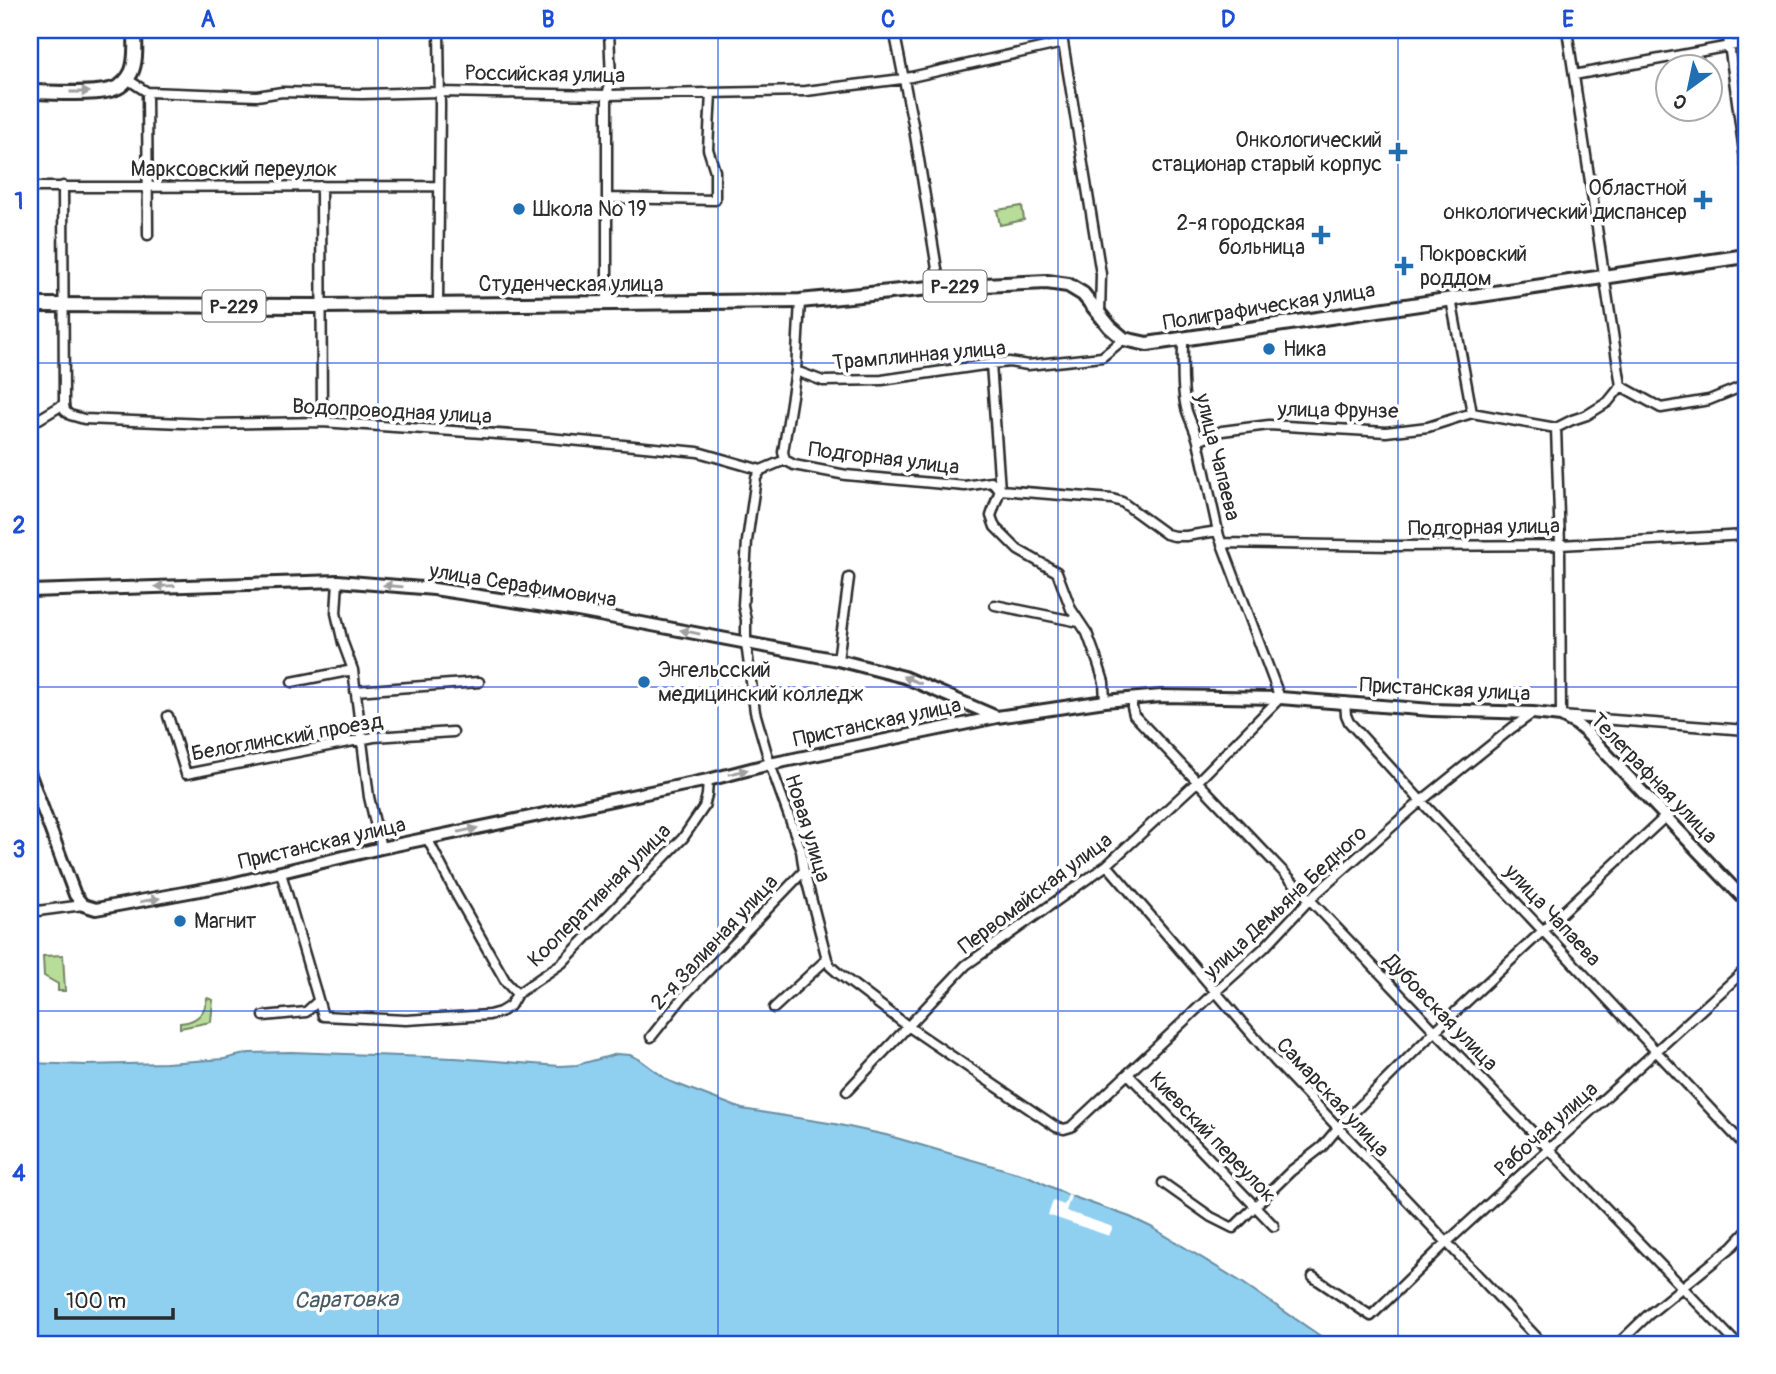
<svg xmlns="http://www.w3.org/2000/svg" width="1776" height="1374" viewBox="0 0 1776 1374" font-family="Pangolin,sans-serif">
  <rect width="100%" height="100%" fill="#fff"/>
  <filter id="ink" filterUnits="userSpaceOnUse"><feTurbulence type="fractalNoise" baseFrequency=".0143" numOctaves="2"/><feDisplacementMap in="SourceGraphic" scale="14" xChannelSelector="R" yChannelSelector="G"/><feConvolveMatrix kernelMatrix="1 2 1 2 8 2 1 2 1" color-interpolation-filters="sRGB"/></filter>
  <g filter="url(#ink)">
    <path fill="#b8dd98" stroke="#728462" stroke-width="2" d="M1022 206 1024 220 1000 225 997 210Z
      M63 955 65 991H58V984L44 976 43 956Z
      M207 998 213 1000 211 1022 180 1028V1023C196 1022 205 1014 207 998Z"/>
    <path fill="#8fcff0" stroke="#678da1" stroke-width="2" d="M291 1052 455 1058 560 1066 577 1065 617 1054 630 1055 639 1059 669 1081 742 1109 835 1124 886 1135 1028 1176 1068 1195 1130 1217 1151 1227 1243 1283 1332 1344H30V1063L86 1065 166 1063 224 1059 249 1053Z"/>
    <path fill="#fff" d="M1068 1195 1071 1196 1066 1211 1113 1227 1109 1236 1048 1215 1053 1201 1064 1205Z"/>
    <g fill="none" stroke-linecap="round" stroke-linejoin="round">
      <defs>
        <path id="minor" d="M894 30 914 129 940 287
          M1061 30 1101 274 1100 314
          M1567 30 1621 386
          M1727 30 1746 166
          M1574 75 1746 43
          M127 79 147 92 257 96 282 92 362 94 439 92 607 95 806 91 902 79 1063 43
          M147 92 148 235
          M63 186 64 404
          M321 186 322 422
          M30 187 439 186
          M607 198 715 200V171L708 149 711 93
          M1451 299 1472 413
          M800 301 796 371 783 452 785 460 761 470 756 478 747 541 743 605 746 620V643L755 712 770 764 801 850 804 871 827 959 830 966 838 973 909 1027 1056 1127 1064 1129 1071 1127 1215 992 1264 948 1310 899 1421 801 1512 728 1533 713
          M607 303V95L611 80 609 30
          M438 304 440 106 439 30
          M991 364 1000 490 991 516 995 527 1018 550 1057 572 1071 609 1087 633 1098 663 1104 682 1105 701
          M796 371 823 381 882 380 991 364 1009 362 1028 365 1102 357 1124 339
          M30 419H39L64 404 65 411 70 415 84 419 207 424 322 422 527 436 698 452 761 470
          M1556 428 1560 545 1561 716 1746 730
          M1198 441 1222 431 1269 425 1386 432 1428 427 1472 413 1556 428 1572 420 1587 415 1608 402 1621 386 1661 408 1709 400 1746 385
          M785 460 794 465 846 475 965 486 991 482 1000 490 1112 499 1122 502 1166 534 1174 536H1186L1218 531
          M1222 543 1392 546 1560 545 1746 535
          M338 581 336 613 343 643 353 670 369 797 381 848
          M995 605 1079 622
          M838 660 849 578
          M292 682 353 670
          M355 691 479 682
          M1132 698V707L1134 715 1435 1031 1737 1344
          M1345 702 1346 715 1349 722 1421 801 1746 1147
          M168 716 186 774 374 737 453 732
          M427 838 457 896 506 982 517 994
          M1107 865 1275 1061 1543 1344
          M281 873 323 1016 406 1020 489 1015 500 1012 510 1006 517 994 562 963 683 838 704 807 707 795 708 780
          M30 912 83 905
          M774 1008 827 959
          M264 1016 306 1012 318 1001
          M651 1037 683 997 804 871
          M1128 1074 1274 1226
          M847 1091 966 965 1107 865 1198 781 1280 698 1219 536 1198 441C1195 429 1189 419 1186 408 1181 386 1183 361 1183 339
          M1163 1183 1211 1217 1233 1228 1291 1171 1322 1147 1338 1128 1435 1031 1665 817
          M1313 1277 1371 1316 1446 1243 1746 969
          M1618 1344 1647 1316 1733 1246 1746 1232"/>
        <path id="tertiary" d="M30 591 338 581 434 589 578 611 838 660 904 677 997 717
          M30 775 75 895 83 905 96 909 227 885 381 848 708 780 770 764 997 717 1105 701 1161 696 1280 698 1432 710 1533 713 1561 716 1576 724 1587 733 1698 851 1746 901"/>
        <path id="secondary" d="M30 92C51 92 99 96 116 88 122 86 128 79 131 73 137 61 135 43 135 30"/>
        <path id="primary" d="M30 305 321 306 800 301 940 287 1047 282 1068 285 1083 294 1110 327 1124 339 1147 344 1746 256"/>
      </defs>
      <use href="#minor" stroke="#2b2b2b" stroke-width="13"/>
      <use href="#tertiary" stroke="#2b2b2b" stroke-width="16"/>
      <use href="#secondary" stroke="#2b2b2b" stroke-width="18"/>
      <use href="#primary" stroke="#2b2b2b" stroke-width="18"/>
      <use href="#minor" stroke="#fff" stroke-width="8"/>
      <use href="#tertiary" stroke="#fff" stroke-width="10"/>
      <use href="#secondary" stroke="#fff" stroke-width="12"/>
      <use href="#primary" stroke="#fff" stroke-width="12"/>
    </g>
    <defs><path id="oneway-solid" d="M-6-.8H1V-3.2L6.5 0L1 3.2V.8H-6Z" transform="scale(1.75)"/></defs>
    <g fill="#a0a0a0">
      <use href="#oneway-solid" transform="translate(80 92)"/>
      <use href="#oneway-solid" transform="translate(165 586) rotate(178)"/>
      <use href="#oneway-solid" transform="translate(393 586) rotate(-175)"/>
      <use href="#oneway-solid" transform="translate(690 632) rotate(-169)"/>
      <use href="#oneway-solid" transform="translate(912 680) rotate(-158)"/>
      <use href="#oneway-solid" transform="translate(738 772) rotate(-14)"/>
      <use href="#oneway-solid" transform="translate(468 830) rotate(-12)"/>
      <use href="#oneway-solid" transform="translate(150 900) rotate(-10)"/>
    </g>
  </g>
  <path fill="none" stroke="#1d4ed8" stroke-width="2" stroke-opacity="0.55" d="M378 30V1344M718 30V1344M1058 30V1344M1398 30V1344M30 363H1746M30 687H1746M30 1011H1746"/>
  <g fill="#1f6fb2" stroke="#fff" stroke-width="2.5">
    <path d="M1394.5 141.5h7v7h7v7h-7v7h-7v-7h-7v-7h7z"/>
    <path d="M1699.5 189.5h7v7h7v7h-7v7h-7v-7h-7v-7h7z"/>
    <circle cx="519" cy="209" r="7"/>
    <path d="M1317.5 224.5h7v7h7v7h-7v7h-7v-7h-7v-7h7z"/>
    <path d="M1400.5 255.5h7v7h7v7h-7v7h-7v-7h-7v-7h7z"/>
    <circle cx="1269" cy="349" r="7"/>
    <circle cx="644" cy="682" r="7"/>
    <circle cx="180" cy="921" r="7"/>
  </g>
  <g text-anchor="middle" stroke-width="7" stroke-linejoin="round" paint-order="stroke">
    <g fill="#fff" stroke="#6b6b6b" stroke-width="2">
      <rect x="923.5" y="270.5" width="63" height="31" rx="5"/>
      <rect x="202.5" y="290.5" width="63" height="31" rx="5"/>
    </g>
    <g font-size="19" font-weight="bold" fill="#2b2b2b">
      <text x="955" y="293">Р-229</text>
      <text x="234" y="313">Р-229</text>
    </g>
    <g font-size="21" fill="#2b2b2b" stroke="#fff">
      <text transform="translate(545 74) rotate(1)" y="7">Российская улица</text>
      <text x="234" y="176">Марксовский переулок</text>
      <text x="571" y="291">Студенческая улица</text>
      <text transform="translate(1269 306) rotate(-9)" y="7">Полиграфическая улица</text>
      <text transform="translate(919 355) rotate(-5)" y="7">Трамплинная улица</text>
      <text transform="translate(1338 410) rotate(1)" y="7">улица Фрунзе</text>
      <text transform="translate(392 411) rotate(3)" y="7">Водопроводная улица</text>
      <text transform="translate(1218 457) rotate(76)" y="7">улица Чапаева</text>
      <text transform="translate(884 458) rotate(7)" y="7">Подгорная улица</text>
      <text transform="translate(1484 527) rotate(-1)" y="7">Подгорная улица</text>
      <text transform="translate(523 585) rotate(9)" y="7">улица Серафимовича</text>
      <text transform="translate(1445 689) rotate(3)" y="7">Пристанская улица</text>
      <text transform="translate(877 722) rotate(-12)" y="7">Пристанская улица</text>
      <text transform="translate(287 737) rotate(-10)" y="7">Белоглинский проезд</text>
      <text transform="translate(1654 778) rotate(46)" y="7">Телеграфная улица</text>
      <text transform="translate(808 828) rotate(73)" y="7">Новая улица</text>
      <text transform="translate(322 843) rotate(-13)" y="7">Пристанская улица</text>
      <text transform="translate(1035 893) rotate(-37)" y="7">Первомайская улица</text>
      <text transform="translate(599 895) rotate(-45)" y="7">Кооперативная улица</text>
      <text transform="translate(1285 902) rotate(-43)" y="7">улица Демьяна Бедного</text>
      <text transform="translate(1553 915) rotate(47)" y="7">улица Чапаева</text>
      <text transform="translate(714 942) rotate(-47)" y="7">2-я Заливная улица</text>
      <text transform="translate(1441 1012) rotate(46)" y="7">Дубовская улица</text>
      <text transform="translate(1333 1097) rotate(47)" y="7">Самарская улица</text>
      <text transform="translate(1546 1129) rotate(-42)" y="7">Рабочая улица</text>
      <text transform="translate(1213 1137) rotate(46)" y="7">Киевский переулок</text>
    </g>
    <g font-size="21" fill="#2b2b2b" stroke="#fff" text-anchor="start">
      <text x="1382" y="147" text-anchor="end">Онкологический<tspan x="1382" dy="24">стационар старый корпус</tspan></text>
      <text x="1687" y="195" text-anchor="end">Областной<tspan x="1687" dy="24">онкологический диспансер</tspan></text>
      <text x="533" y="216">Школа № 19</text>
      <text x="1305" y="230" text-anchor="end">2-я городская<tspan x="1305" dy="24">больница</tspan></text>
      <text x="1420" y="261">Покровский<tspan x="1420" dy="24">роддом</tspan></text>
      <text x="1283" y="356">Ника</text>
      <text x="658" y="677">Энгельсский<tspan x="658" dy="24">медицинский колледж</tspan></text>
      <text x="194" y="928">Магнит</text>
    </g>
    <g font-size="23" font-style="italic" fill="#495c66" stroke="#fff">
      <text transform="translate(346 1299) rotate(-1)" y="8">Саратовка</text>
    </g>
  </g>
  <rect width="1776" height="1374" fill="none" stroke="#fff" stroke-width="77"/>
  <g transform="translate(1689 88) rotate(213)"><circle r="33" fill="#ffffff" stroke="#aaaaaa" stroke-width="2"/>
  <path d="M0-5L12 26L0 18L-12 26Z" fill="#1f6fb2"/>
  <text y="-10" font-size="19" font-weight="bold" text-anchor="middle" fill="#2b2b2b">С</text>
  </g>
  <path d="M56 1308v10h117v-10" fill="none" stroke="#2b2b2b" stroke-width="3.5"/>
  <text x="66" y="1308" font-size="21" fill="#2b2b2b" stroke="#ffffff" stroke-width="5" paint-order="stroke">100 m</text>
  <rect x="38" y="38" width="1700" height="1298" fill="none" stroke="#1d4ed8" stroke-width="2.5"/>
  <g font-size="23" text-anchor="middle" font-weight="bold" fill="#1d4ed8">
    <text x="208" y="27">A</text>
    <text x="548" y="27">B</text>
    <text x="888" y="27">C</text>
    <text x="1228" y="27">D</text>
    <text x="1568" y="27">E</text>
    <text x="19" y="209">1</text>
    <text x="19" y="533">2</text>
    <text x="19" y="857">3</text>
    <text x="19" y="1181">4</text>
  </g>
</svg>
